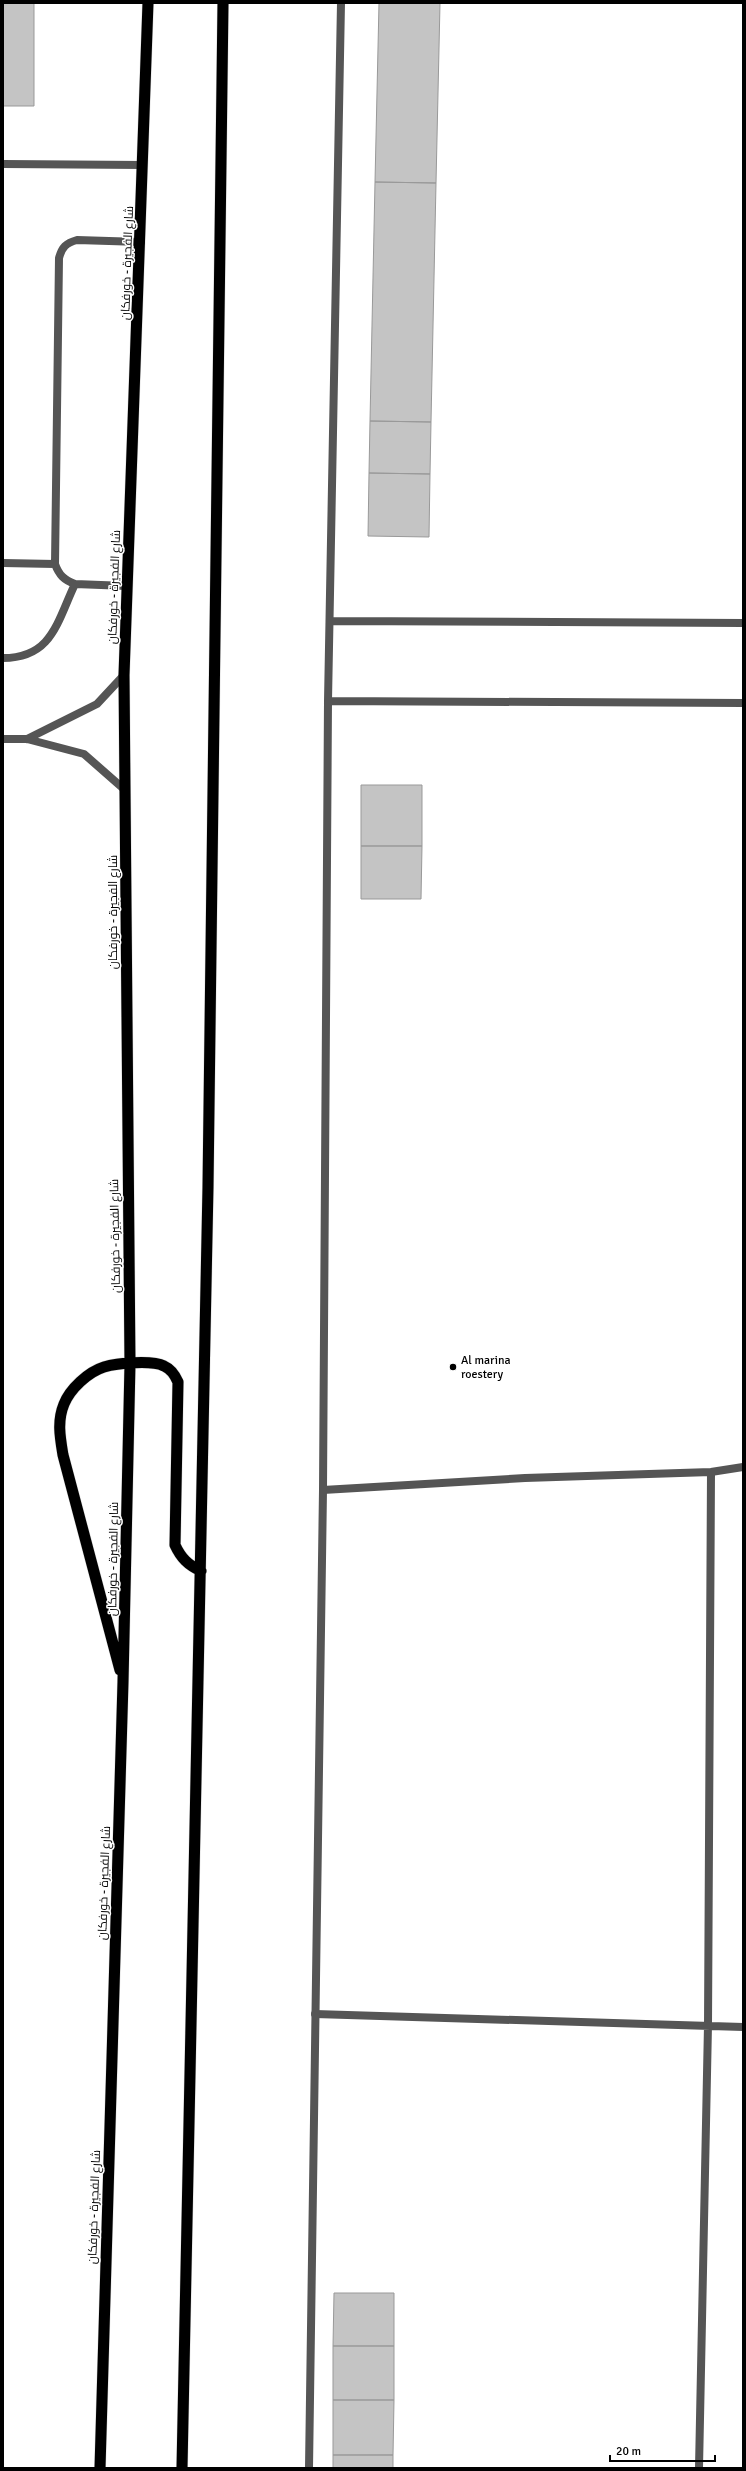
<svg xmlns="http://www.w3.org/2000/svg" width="746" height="2471" viewBox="0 0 746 2471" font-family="Signika,Cairo,sans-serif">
  <rect width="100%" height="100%" fill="#fff"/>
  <path fill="#c4c4c4" stroke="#999" d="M3 3H34V106H3Z
    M379 3H440L436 183 375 182Z
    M375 182 436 183 431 422 370 421Z
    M370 421 431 422 430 474 369 473Z
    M369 473 430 474 429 537 368 536Z
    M361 785H422V846H361Z
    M361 846H422L421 899H361Z
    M334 2293H394V2346H333Z
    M333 2346H394V2400H333Z
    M333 2400H394L393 2455H333Z
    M333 2455H393V2468H333Z"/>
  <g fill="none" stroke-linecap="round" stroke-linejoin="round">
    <defs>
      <path id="trunk" d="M120 1670 63 1455C60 1437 57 1421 64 1404 70 1389 88 1372 104 1367 117 1363 152 1360 164 1366 171 1369 175 1375 178 1382L175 1545C181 1558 188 1565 201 1571
        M100 2468 123 1682 130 1364 124 675 148 3
        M182 2468 208 1187 223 3"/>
    </defs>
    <use href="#trunk" stroke="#dbdbdb" stroke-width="12"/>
    <path stroke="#555" stroke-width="8" d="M3 563 55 564
      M127 586 75 584C64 580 59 575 55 564L59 258C62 247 66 243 77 240L141 242
      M3 658C52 658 57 622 75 584"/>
    <path stroke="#555" stroke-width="8" d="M3 164 143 165
      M3 739H27L84 754 125 790
      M27 739 97 704 124 675
      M323 1490 525 1478 711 1472 743 1467
      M315 2014 743 2027
      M699 2468 708 2025 711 1472"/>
    <path stroke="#555" stroke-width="8" d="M330 621 743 623
      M328 701 743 703
      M309 2468 323 1490 328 701 341 3"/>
    <use href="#trunk" stroke="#000" stroke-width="11"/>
  </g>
  <circle fill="#000" stroke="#fff" stroke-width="1.5" cx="453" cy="1367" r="4"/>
  <g text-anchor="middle" stroke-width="3" stroke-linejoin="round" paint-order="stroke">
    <g font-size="12" fill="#000" stroke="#fff">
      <text transform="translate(127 263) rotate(-88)" y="4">شارع الفجيرة - خورفكان</text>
      <text transform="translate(114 587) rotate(-88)" y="4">شارع الفجيرة - خورفكان</text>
      <text transform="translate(113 912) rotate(-90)" y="4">شارع الفجيرة - خورفكان</text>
      <text transform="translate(115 1236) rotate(-91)" y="4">شارع الفجيرة - خورفكان</text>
      <text transform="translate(113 1559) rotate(-89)" y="4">شارع الفجيرة - خورفكان</text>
      <text transform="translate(104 1883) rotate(-88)" y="4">شارع الفجيرة - خورفكان</text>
      <text transform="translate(94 2207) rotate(-88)" y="4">شارع الفجيرة - خورفكان</text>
    </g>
    <g font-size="12" fill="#000" stroke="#fff" text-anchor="start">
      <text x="461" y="1364">Al marina<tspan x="461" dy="14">roestery</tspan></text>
    </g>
  </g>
  <rect width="746" height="2471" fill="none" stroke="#000000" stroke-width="8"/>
  <path d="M610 2455v6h105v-6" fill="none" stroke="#000000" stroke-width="2"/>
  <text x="616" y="2455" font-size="12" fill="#000000" stroke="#ffffff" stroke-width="3" paint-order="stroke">20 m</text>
</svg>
